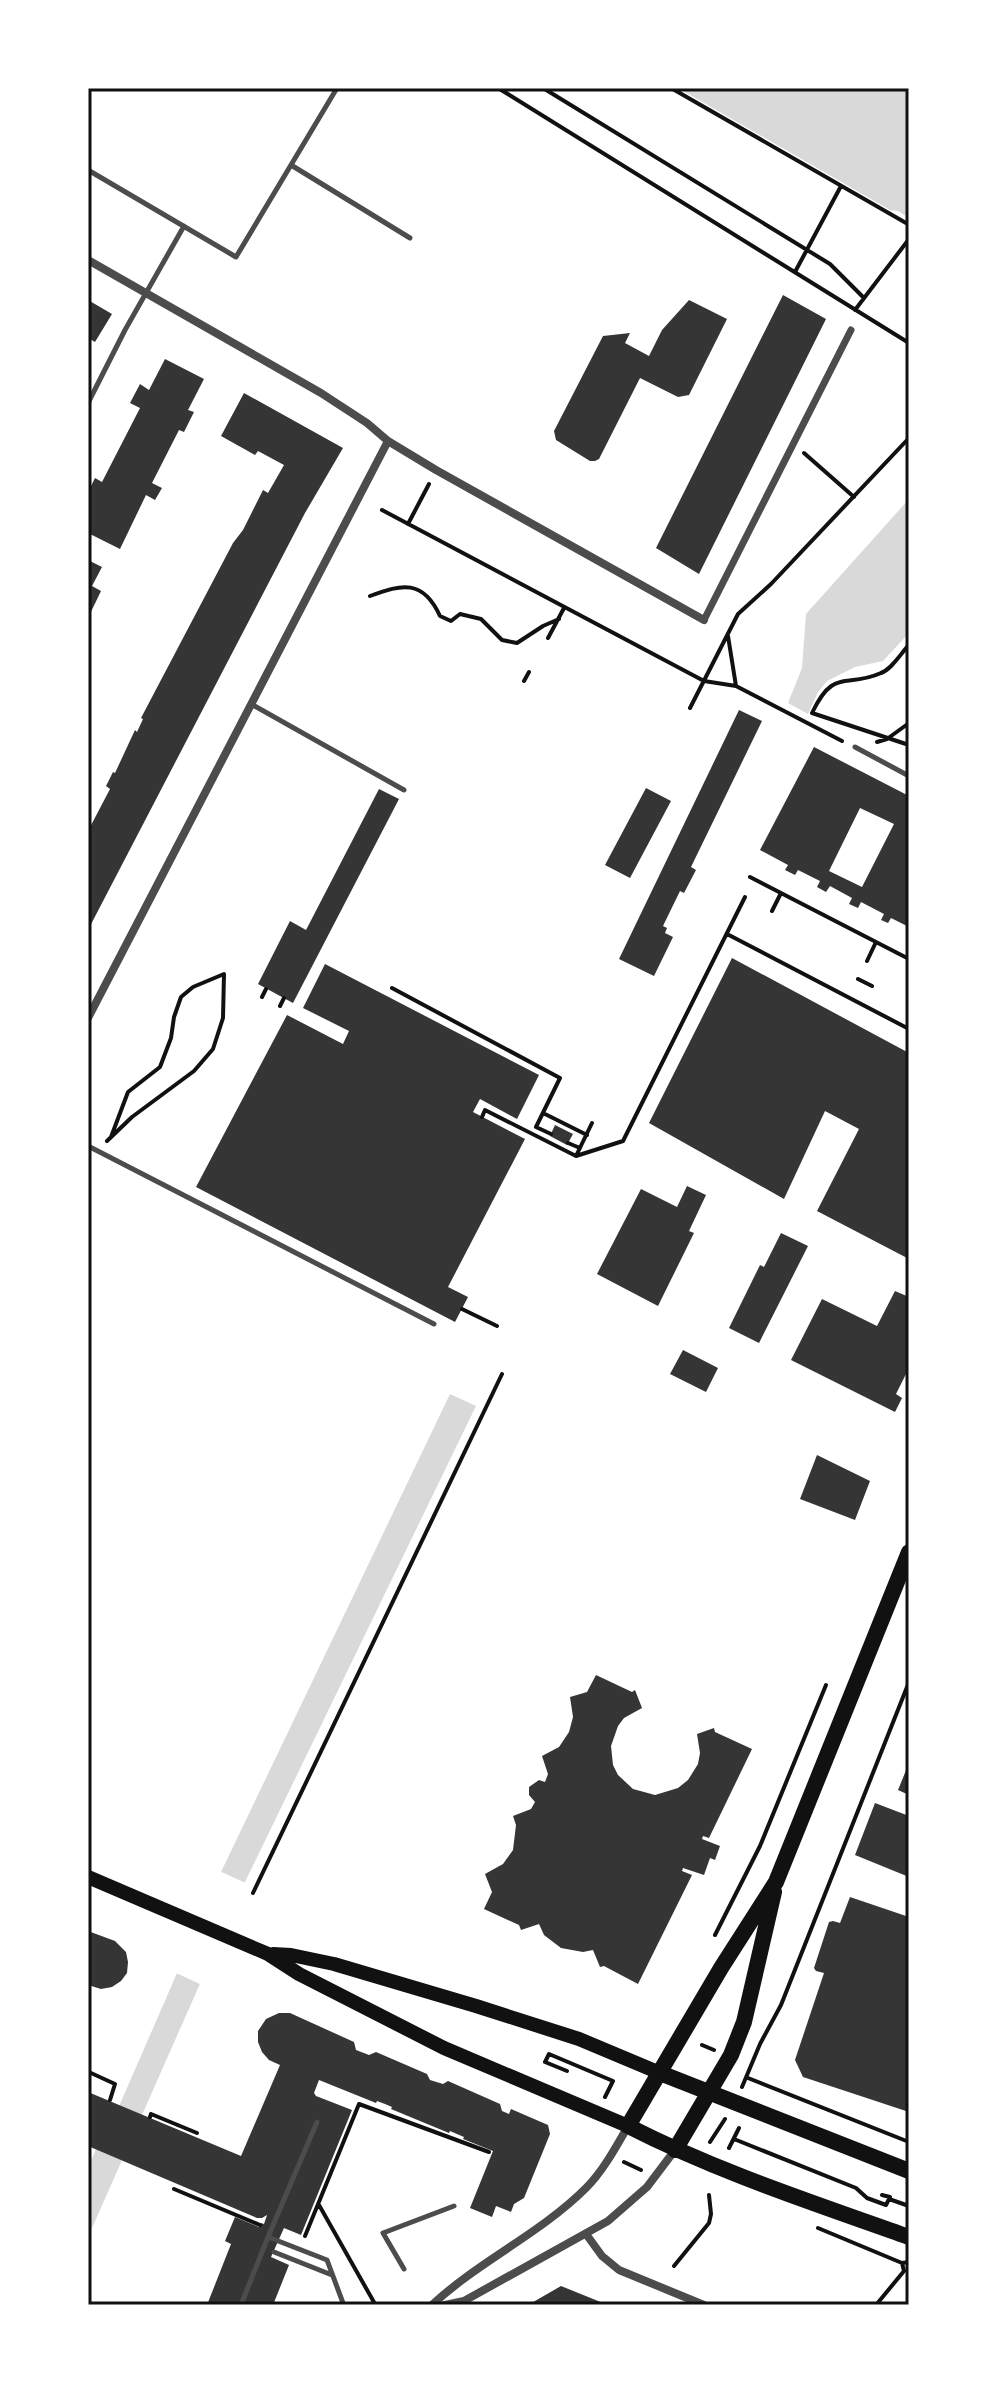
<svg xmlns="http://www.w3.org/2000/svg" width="997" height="2393" viewBox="0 0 997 2393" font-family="'Nunito Sans',sans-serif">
  <rect width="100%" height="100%" fill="#fff"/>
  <path fill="#d9d9d9" d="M678 88H909V218L898 211 890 210Z
    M909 499V633L883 661 855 667 827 681 818 692 808 714 788 703 802 668 806 614Z
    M450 1394 476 1406 245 1882 88 2237V2168L96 2149 120 2104 221 1872Z"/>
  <path fill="#fff" d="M217 1870 248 1884 204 1986 174 1972Z"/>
  <path fill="#353535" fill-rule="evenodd" d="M783 295 826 319 699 574 656 548Z
    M88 300 112 314 95 342 88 338Z
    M689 300 727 319 689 395 678 397 640 378 599 459 595 461H590L556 440 554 431 603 336 630 333 625 343 649 356 662 330Z
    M165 359 204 379 188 410 194 412 184 432 179 430 152 483 162 488 155 500 146 495 120 549 88 533V492L95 478 102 482 140 408 130 403 140 384 149 390Z
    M244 393 343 448 305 513 88 930V831L110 789 106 786 113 772 115 773 135 730 137 732 143 719 141 718 233 543 243 530 263 490 268 493 284 465 258 451 255 455 221 436Z
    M88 560 102 567 92 586 101 591 88 618Z
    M739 710 762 721 691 867 696 870 684 893 680 891 663 926 667 928 665 933 673 937 654 976 619 959Z
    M814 747 909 796V927L891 918 888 923 881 920 884 914 861 902 858 908 849 904 852 898 830 886 826 892 817 887 820 881 798 870 795 875 785 870 788 865 760 850ZM860 808 894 824 862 887 829 871Z
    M646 788 671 801 630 878 605 865Z
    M379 789 399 799 293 1003 258 984 290 921 306 930Z
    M732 958 909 1053V1259L817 1211 859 1129 825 1111 784 1199 649 1123Z
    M325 964 539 1075 517 1119 480 1099 473 1112 525 1139 448 1287 468 1297 455 1322 196 1187 287 1015 343 1044 349 1031 303 1008Z
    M555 1125 573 1134 567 1145 550 1136Z
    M687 1186 706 1195 689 1231 694 1233 658 1306 597 1274 641 1189 677 1207Z
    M781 1233 808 1246 759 1343 729 1328 760 1265 764 1267Z
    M895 1291 909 1297V1368L896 1394 902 1398 895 1412 791 1360 822 1299 877 1326Z
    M683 1350 718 1368 706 1392 670 1374Z
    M817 1455 870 1481 855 1520 800 1499Z
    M596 1675 632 1692 635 1690 642 1708 624 1718 618 1726 611 1746 613 1765 618 1775 633 1789 655 1795 678 1788 688 1780 698 1764 700 1753 697 1734 714 1728 715 1732 752 1749 709 1838 703 1836 702 1839 720 1846 715 1860 710 1858 704 1875 683 1868 682 1871 692 1875 638 1984 604 1966 600 1967 593 1950 583 1952 561 1948 544 1935 539 1924 521 1930 519 1925 484 1909 492 1892 485 1874 503 1864 513 1850 516 1825 513 1816 531 1809 535 1802 529 1795V1787L539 1780 545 1782 548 1774 542 1756 559 1747 569 1732 573 1717 570 1697 587 1692Z
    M909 1763V1795L898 1790Z
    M875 1803 909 1816V1877L855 1855Z
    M850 1897 909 1917V2112L803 2077 795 2060 824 1973 816 1971 814 1968 829 1922 833 1921 840 1923Z
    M88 1931 115 1941 126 1952 128 1962 127 1973 121 1981 112 1987 101 1989 88 1985Z
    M279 2013H290L354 2042 356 2050 369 2055 376 2052 427 2074 430 2080 443 2084 448 2081 500 2104 502 2111 509 2114 511 2109 548 2125 550 2134 524 2198 514 2204 511 2212 496 2206 492 2217 470 2208 493 2151 463 2139 464 2137 450 2131 449 2133 391 2109 392 2107 385 2104 377 2101 376 2103 319 2080 314 2093 316 2096 352 2110 301 2235 284 2228 271 2257 289 2265 273 2305H207L231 2244 225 2241 235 2217 259 2227 261 2223 264 2224 267 2215 262 2218H257L88 2146V2092L241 2156 280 2065 269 2060 262 2052 258 2042V2031L266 2019Z
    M561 2286 608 2305H528Z"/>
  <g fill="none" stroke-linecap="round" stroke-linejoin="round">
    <path stroke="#111" stroke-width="4" d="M498 88 909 343
      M543 88 830 264 864 298
      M671 88 906 223
      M795 272 841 186
      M855 310 909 239
      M804 453 854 497
      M382 510 704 681 736 686 842 741
      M408 524 429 484
      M370 596C402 584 423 579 440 616L451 621 460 614 481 619 502 640 517 643 543 626 559 619
      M728 636 736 686
      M548 638 564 608
      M909 645C901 653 892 669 881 673 845 689 834 667 812 713L909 745
      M524 681 529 672
      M690 708 738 614 771 584 909 438
      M877 742 887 739 909 723
      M750 877 909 959
      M772 911 781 893
      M727 934 909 1029
      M867 961 876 942
      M858 979 872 986
      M392 988 560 1078 536 1127 551 1134
      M262 997 266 989
      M280 1006 284 998
      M543 1113 587 1135
      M482 1117 485 1110 576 1156 592 1123
      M107 1141 132 1117 194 1071 213 1049 223 1018 224 974 193 987 181 997 174 1017 171 1038 160 1067 128 1092 111 1137
      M568 1143 580 1148
      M576 1156 623 1141 745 897
      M462 1309 497 1326
      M253 1893 502 1374
      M715 1935 760 1846 826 1685
      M702 2045 714 2050
      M567 2071 545 2062 549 2054 613 2081
      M91 2073 115 2084 110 2100
      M748 2078 909 2142
      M742 2087 760 2044 781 2005 909 1682
      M605 2097 613 2081
      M150 2117 151 2114 197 2133
      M734 2139 856 2188 867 2198 886 2205 890 2197 882 2195
      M710 2142 725 2119
      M729 2148 739 2128
      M624 2162 641 2170
      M174 2189 260 2225
      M889 2199 909 2206
      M319 2205 375 2304
      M818 2228 902 2263 909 2262
      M305 2236 359 2104 489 2152
      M674 2266 709 2223 711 2214 709 2195
      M876 2305 904 2271 902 2263"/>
    <path stroke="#4c4c4c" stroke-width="5" d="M291 165 410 238
      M88 170 236 257 337 88
      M88 403 125 330 184 226
      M251 704 404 790
      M855 747 909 776
      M88 1146 434 1324
      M268 2237 317 2122
      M274 2252 332 2275
      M404 2269 383 2233 454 2206
      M241 2305 268 2237 327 2260 343 2303"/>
    <path stroke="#4c4c4c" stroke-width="7" d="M704 620 851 330"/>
    <path stroke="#4c4c4c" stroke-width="8" d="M88 260 321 393 367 423 388 441 436 470 704 620
      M88 1018 388 441
      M586 2234 602 2256 619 2270 704 2305
      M432 2305C479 2261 540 2234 586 2188 603 2171 616 2147 628 2126
      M445 2305 464 2301 608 2221 647 2187 675 2150"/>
    <path stroke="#111" stroke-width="14" d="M88 1877 268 1954 299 1974 444 2048 628 2126
      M273 1954 291 1955 334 1964 476 2006 579 2039 660 2073"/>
    <path stroke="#111" stroke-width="16" d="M909 1552 776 1882 721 1968 628 2126C718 2172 814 2203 909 2237
      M660 2073 909 2171
      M675 2150 731 2055 744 2022 774 1892"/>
  </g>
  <rect width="997" height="2393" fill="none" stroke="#ffffff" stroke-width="180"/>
  <rect x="90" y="90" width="817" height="2213" fill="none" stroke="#111" stroke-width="3"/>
</svg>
